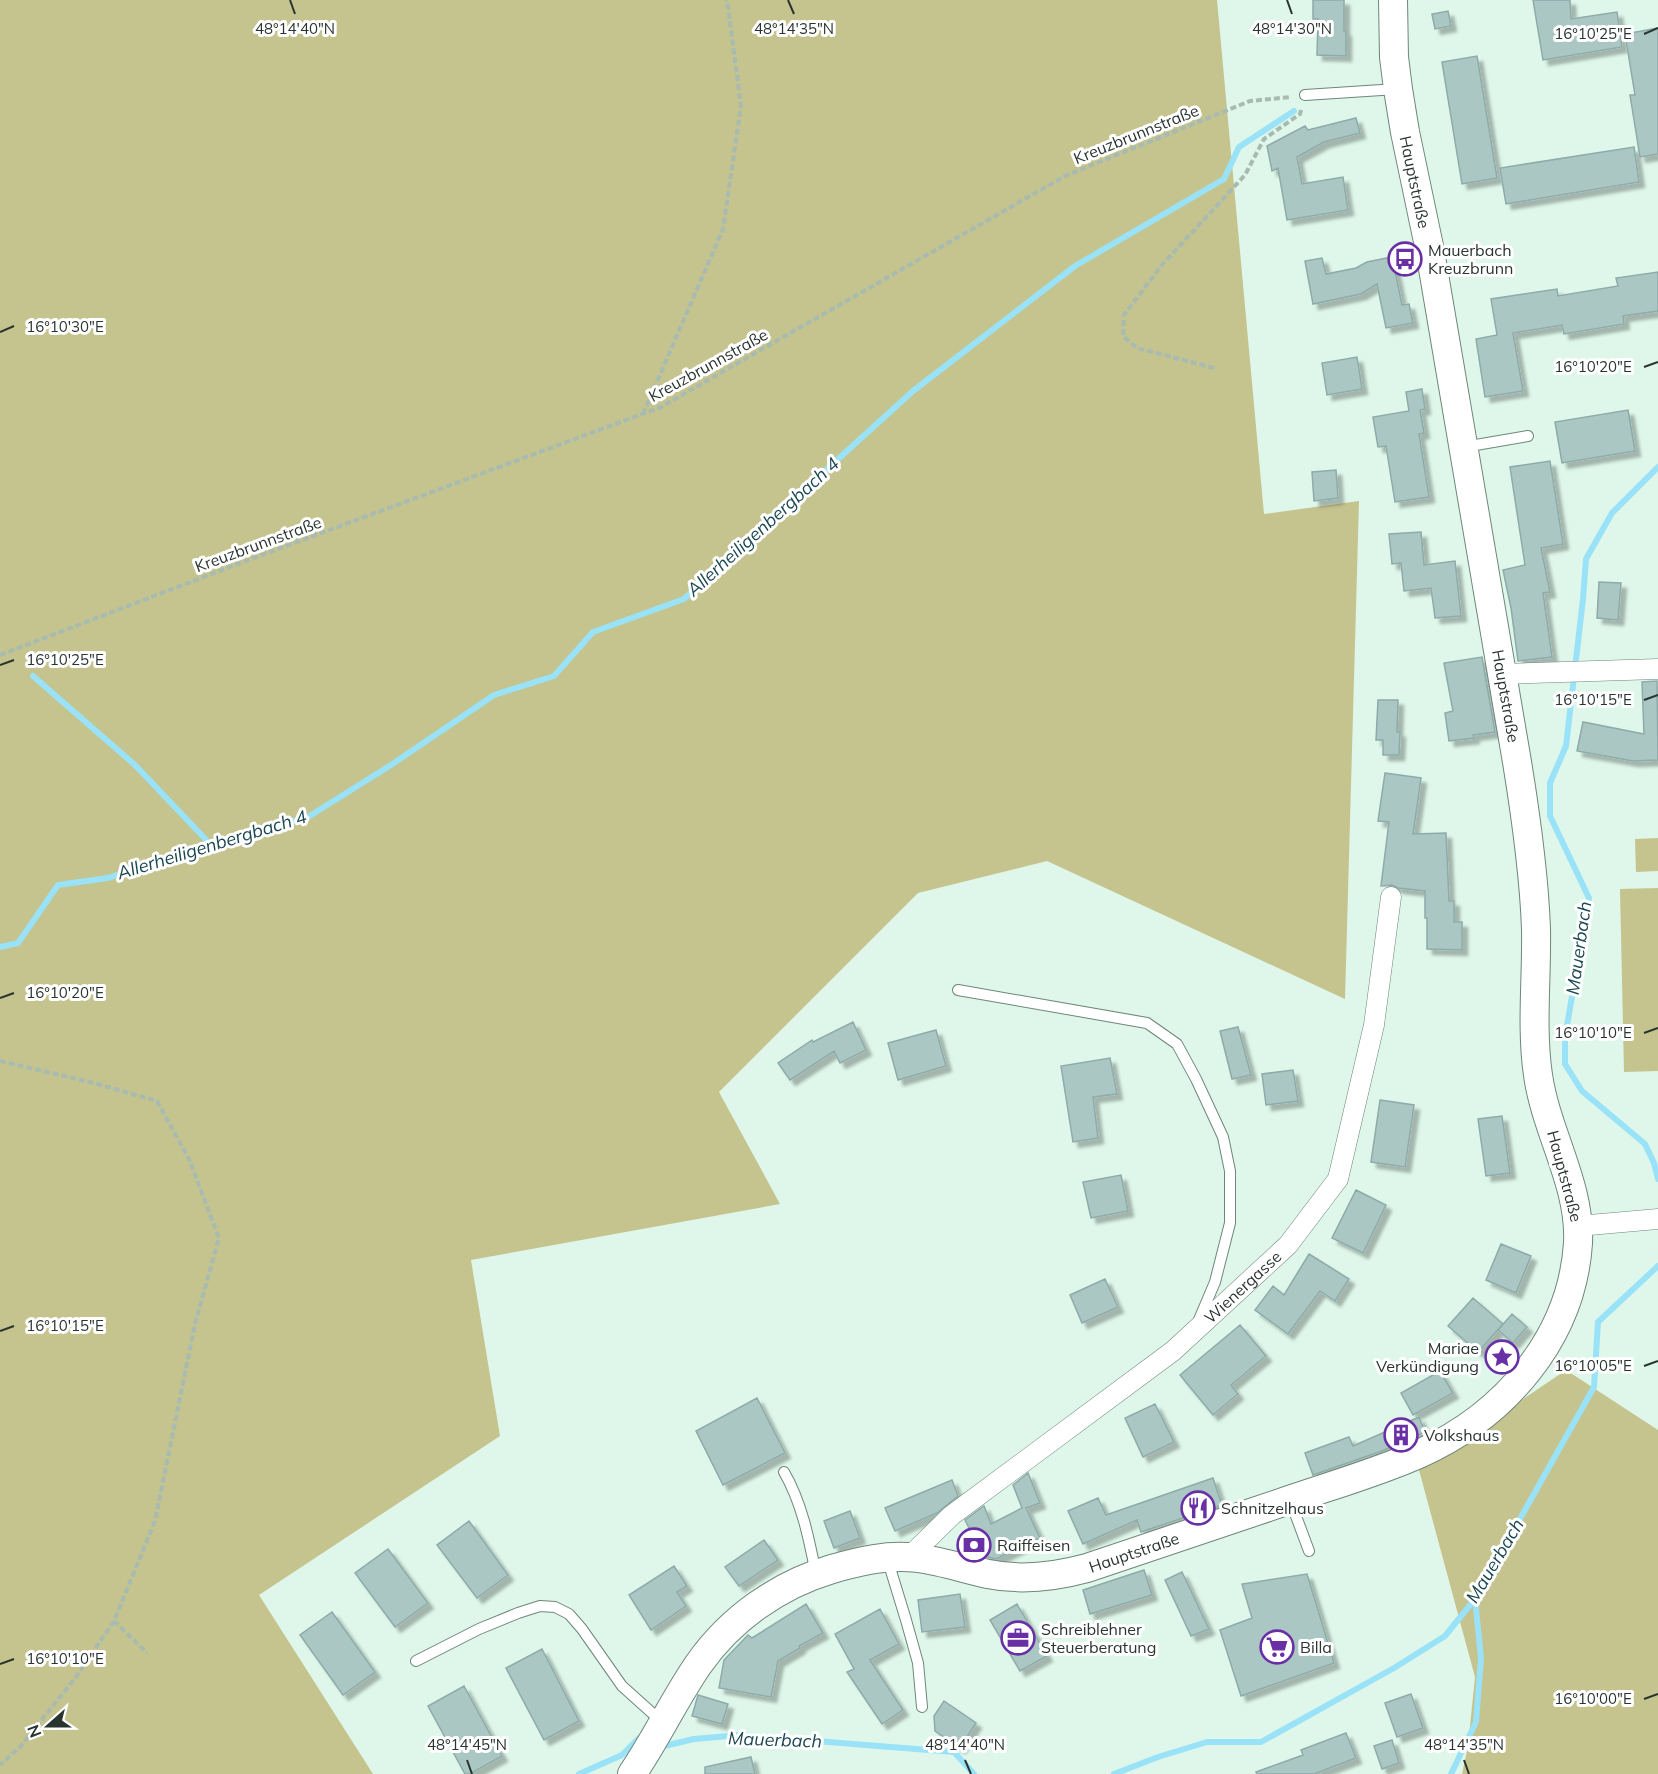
<svg xmlns="http://www.w3.org/2000/svg" width="1658" height="1774" viewBox="0 0 1658 1774" font-family="Mulish,sans-serif">
  <defs>
    <filter id="shadow"><feDropShadow dx="5.5" dy="5.5" stdDeviation="1.5" flood-color="#0004"/></filter>
  </defs>
  <rect width="100%" height="100%" fill="#def7ea"/>
  <path fill="#c5c38e" d="M0 0H1217L1264 514 1359 501 1345 999 1047 861 918 893 719 1092 780 1204 471 1260 500 1436 259 1595 373 1774H0Z
    M1658 838V871L1636 872 1635 839Z
    M1658 888V1071L1624 1072 1620 889Z
    M1566 1370 1658 1430V1774H1462L1468 1746 1475 1677 1419 1470Z"/>
  <g fill="none" stroke-linecap="round" stroke-linejoin="round">
    <path stroke="#99e2f7" stroke-width="6" d="M1658 467 1612 513 1586 559 1583 599 1566 746 1550 783V816L1589 898 1565 1037V1064L1582 1091 1645 1144 1654 1163 1658 1179
      M33 676 135 765 211 845
      M0 947 18 943 58 885 108 878 188 851 308 817 391 765 494 695 554 676 593 632 684 599 913 391 1075 266 1224 179 1239 147 1294 111
      M660 1747 694 1739 740 1735 954 1752 974 1774
      M579 1774 622 1755 639 1738 642 1739
      M1114 1774 1158 1757 1207 1742H1261L1394 1668 1445 1636 1475 1599 1594 1387 1598 1322 1658 1266
      M1451 1774 1476 1722 1481 1658 1475 1599"/>
  </g>
  <path fill="#aac7c4" stroke="#8eaba9" stroke-width="1.5" filter="url(#shadow)" d="M1313 0H1344V31H1346V56L1317 55 1318 19H1313Z
    M1533 0H1570L1571 19 1617 12 1622 47 1543 60Z
    M1448 11 1451 26 1435 29 1432 14Z
    M1658 28V154L1640 157 1630 95H1635L1625 34Z
    M1477 56 1497 178 1462 184 1442 62Z
    M1356 118 1360 133 1324 142 1297 157 1302 184 1343 177 1348 210 1287 220 1278 168 1272 171 1267 146 1305 126 1308 130Z
    M1634 147 1639 182 1506 204 1500 168Z
    M1392 257 1402 305 1409 304 1413 323 1386 328 1377 284 1361 294 1313 304 1305 261 1322 258 1326 274 1356 268 1367 262Z
    M1658 272V311L1623 316 1624 324 1564 334 1562 325 1513 333 1523 391 1485 397 1476 339 1497 335 1491 299 1557 289 1558 296 1618 286 1616 278Z
    M1357 357 1362 389 1327 395 1322 363Z
    M1422 389 1425 409 1420 410 1424 433 1419 434 1429 497 1395 502 1386 446 1378 447 1373 417 1409 411 1406 392Z
    M1628 410 1635 451 1562 463 1555 422Z
    M1550 461 1563 544 1541 548 1550 592 1543 593 1552 657 1518 661 1511 608 1503 570 1525 565 1510 467Z
    M1336 470 1338 498 1314 501 1312 472Z
    M1421 532 1424 565 1455 561 1461 616 1435 618 1431 588 1404 591 1401 563 1392 564 1389 534Z
    M1599 582 1621 583 1618 620 1597 618Z
    M1482 657 1495 732 1473 735 1474 738 1449 741 1445 713 1453 711 1444 663Z
    M1657 681 1658 760 1633 761 1577 751 1583 722 1644 734 1642 682Z
    M1378 700H1398L1397 732H1400L1399 755H1383V740H1376Z
    M1385 773 1421 778 1413 834 1446 833 1449 901H1454V922H1462V950L1427 949V918H1425V891L1398 888 1392 885 1381 886 1389 822 1378 821Z
    M853 1022 866 1050 840 1063 834 1051 790 1080 778 1063 812 1040 813 1042Z
    M1238 1027 1251 1075 1232 1079 1220 1031Z
    M936 1030 946 1066 898 1080 888 1043Z
    M1110 1058 1117 1094 1093 1097 1098 1138 1073 1142 1061 1066Z
    M1293 1070 1298 1101 1266 1105 1262 1074Z
    M1380 1100 1414 1105 1405 1167 1371 1162Z
    M1502 1116 1510 1173 1486 1176 1478 1119Z
    M1121 1175 1128 1211 1091 1218 1083 1182Z
    M1356 1190 1386 1205 1363 1253 1332 1238Z
    M1501 1244 1531 1256 1516 1293 1486 1280Z
    M1309 1254 1349 1279 1335 1301 1320 1291 1288 1334 1255 1310 1273 1286 1284 1295Z
    M1105 1279 1118 1307 1082 1323 1070 1295Z
    M1473 1298 1503 1324 1478 1352 1448 1326Z
    M1512 1314 1527 1327 1513 1343 1498 1330Z
    M1240 1325 1266 1356 1231 1385 1238 1394 1213 1415 1180 1375Z
    M1440 1371 1453 1393 1413 1415 1401 1393Z
    M757 1398 785 1453 723 1485 696 1431Z
    M1155 1404 1174 1442 1143 1457 1125 1418Z
    M1419 1417 1425 1432 1382 1451 1313 1475 1305 1453 1349 1437 1353 1446Z
    M1028 1473 1040 1503 1026 1508 1040 1538 996 1559 984 1556 980 1547 971 1551 963 1536 971 1532 965 1520 984 1506 991 1524 1022 1508 1013 1485Z
    M1213 1478 1222 1505 1141 1532 1137 1520 1083 1544 1068 1511 1098 1498 1106 1515Z
    M952 1480 958 1496 937 1513 895 1531 885 1508Z
    M850 1511 860 1538 834 1548 824 1521Z
    M469 1521 508 1575 477 1598 437 1545Z
    M764 1540 778 1560 739 1586 725 1567Z
    M388 1549 428 1603 395 1627 355 1573Z
    M674 1566 687 1586 677 1592 686 1606 651 1630 629 1595Z
    M1144 1570 1152 1595 1090 1614 1083 1590Z
    M1182 1572 1209 1629 1191 1636 1165 1580Z
    M1307 1574 1334 1663 1241 1696 1220 1630 1252 1618 1242 1584Z
    M960 1594 965 1627 922 1632 918 1600Z
    M806 1604 823 1633 799 1646 800 1648 778 1661 771 1697 719 1688 724 1660 748 1635 752 1638Z
    M1017 1604 1047 1656 1020 1671 990 1620Z
    M880 1609 899 1644 870 1660 903 1710 882 1724 847 1672 854 1669 835 1634Z
    M332 1612 375 1672 343 1695 300 1635Z
    M542 1649 579 1721 544 1740 506 1668Z
    M464 1686 502 1756 470 1774H465L428 1706Z
    M1411 1694 1423 1728 1397 1737 1385 1703Z
    M698 1695 728 1704 722 1724 692 1716Z
    M944 1701 976 1723 960 1748 935 1731 934 1716Z
    M1346 1733 1356 1758 1314 1774H1257L1256 1772 1303 1755 1301 1750Z
    M1392 1740 1399 1763 1382 1769 1374 1746Z
    M751 1757 755 1774H705V1767Z"/>
  <g fill="none" stroke-linecap="round" stroke-linejoin="round">
    <defs>
      <path id="lane" d="M1305 95 1397 89
        M1464 447 1528 436
        M958 990 1147 1023 1177 1044 1196 1079 1223 1137 1230 1171V1223L1215 1282 1198 1322
        M784 1472C802 1503 809 1539 816 1574
        M1290 1500 1309 1551
        M887 1558 906 1620 918 1663 922 1707
        M416 1661 479 1629 518 1613 540 1606 555 1607 569 1614 582 1629 622 1686 661 1721"/>
      <g id="street">
        <path d="M1502 674 1658 669"/>
        <path d="M1578 1226 1658 1219"/>
        <path id="s1" d="M909 1557 952 1515 1173 1351 1288 1245 1338 1179 1374 1025 1391 897"/>
      </g>
      <g id="secondary">
        <path id="s2" d="M632 1774C656 1739 674 1700 698 1665 730 1619 778 1585 832 1569 859 1561 889 1554 917 1558 941 1561 965 1569 988 1574 1022 1581 1054 1577 1087 1568 1155 1545 1222 1523 1289 1500 1333 1485 1379 1472 1421 1453 1505 1415 1572 1338 1578 1243 1581 1185 1546 1132 1538 1075 1531 1028 1537 977 1536 929 1534 873 1526 817 1517 762L1430 251 1405 132 1398 89 1394 57 1393 0"/>
      </g>
    </defs>
    <use href="#lane" stroke="#6f867a" stroke-width="12"/>
    <use href="#street" stroke="#6f867a" stroke-width="21"/>
    <use href="#secondary" stroke="#6f867a" stroke-width="30"/>
    <path stroke="#a7bbb1" stroke-width="4" stroke-dasharray="6 3" stroke-linecap="butt" d="M1214 368 1137 348 1123 336 1124 315 1162 265 1245 175 1264 139 1300 114 1302 107
      M643 414 723 229 741 106 728 7 726 0
      M0 655 235 565 661 407 1065 176 1250 101 1291 97
      M0 1061 94 1083 157 1101 189 1159 219 1238 195 1324 155 1521 114 1621 76 1677 20 1747 0 1765
      M114 1621 147 1653"/>
    <use href="#lane" stroke="#fff" stroke-width="10"/>
    <use href="#street" stroke="#fff" stroke-width="20"/>
    <use href="#secondary" stroke="#fff" stroke-width="28"/>
  </g>
  <path fill="none" stroke="#2a342f" stroke-width="2" d="M290 0 295 14M788 0 794 14M1287 0 1292 14M1644 34 1658 28M0 332 14 326M1644 367 1658 362M0 665 14 660M1644 700 1658 695M0 998 14 993M1644 1033 1658 1028M0 1331 14 1326M1644 1366 1658 1361M0 1664 14 1659M1644 1699 1658 1694M467 1760 472 1774M965 1760 971 1774M1464 1760 1469 1774"/>
  <defs>
    <symbol id="bus-ring" viewBox="-11 -11 22 22"><circle r="9.5" fill="#fff" stroke="#6930a6" stroke-width="1.5"/><path d="M-5-6H5V4H4V6H2V4H-2V6H-4V4H-5ZM-3.5-4V0h7V-4ZM-3.5 1.2v1.5H-2V1.2ZM2 1.2v1.5H3.5V1.2Z" fill="#6930a6"/></symbol>
    <symbol id="sight-ring" viewBox="-11 -11 22 22"><circle r="9.5" fill="#fff" stroke="#6930a6" stroke-width="1.5"/><path d="M0-6L1.8-2.2L6-1.7L2.9 1.2L3.7 5.4L0 3.3L-3.7 5.4L-2.9 1.2L-6-1.7L-1.8-2.2Z" fill="#6930a6"/></symbol>
    <symbol id="building-ring" viewBox="-11 -11 22 22"><circle r="9.5" fill="#fff" stroke="#6930a6" stroke-width="1.5"/><path d="M-4-6H4V6H1V3H-1V6H-4ZM-2.5-4.3h1.7v1.8h-1.7ZM.8-4.3h1.7v1.8H.8ZM-2.5-1h1.7V.8h-1.7ZM.8-1h1.7V.8H.8Z" fill="#6930a6"/></symbol>
    <symbol id="restaurant-ring" viewBox="-11 -11 22 22"><circle r="9.5" fill="#fff" stroke="#6930a6" stroke-width="1.5"/><path d="M-5-6h1v4h1v-4h1v4h1v-4h1v5L-1.5 .5V6h-2V.5L-5-1ZM5-6V6H3V1.5H1.5Q1.5-4 5-6Z" fill="#6930a6"/></symbol>
    <symbol id="bank-ring" viewBox="-11 -11 22 22"><circle r="9.5" fill="#fff" stroke="#6930a6" stroke-width="1.5"/><path d="M-6-4H6V4H-6ZM0-2.3a2.3 2.3 0 1 0 0 4.6a2.3 2.3 0 1 0 0-4.6Z" fill="#6930a6"/></symbol>
    <symbol id="office-ring" viewBox="-11 -11 22 22"><circle r="9.5" fill="#fff" stroke="#6930a6" stroke-width="1.5"/><path d="M-6-3h4V-5.5h4V-3h4V5H-6ZM-1-4.5V-3h2v-1.5ZM-6 0V1H6V0Z" fill="#6930a6"/></symbol>
    <symbol id="supermarket-ring" viewBox="-11 -11 22 22"><circle r="9.5" fill="#fff" stroke="#6930a6" stroke-width="1.5"/><path d="M-6-5.5h2.5l.6 2H6L4.5 2H-2.5L-4.4-4H-6ZM-1.5 3.2a1.3 1.3 0 1 0 .1 0ZM3 3.2a1.3 1.3 0 1 0 .1 0Z" fill="#6930a6"/></symbol>
  </defs>
  <g fill-rule="evenodd">
    <use href="#bus-ring" x="1386" y="240" width="38" height="38"/>
    <use href="#sight-ring" x="1483" y="1338" width="38" height="38"/>
    <use href="#building-ring" x="1382" y="1416" width="38" height="38"/>
    <use href="#restaurant-ring" x="1179" y="1489" width="38" height="38"/>
    <use href="#bank-ring" x="955" y="1526" width="38" height="38"/>
    <use href="#office-ring" x="999" y="1619" width="38" height="38"/>
    <use href="#supermarket-ring" x="1258" y="1628" width="38" height="38"/>
  </g>
  <g text-anchor="middle" stroke-width="6" stroke-linejoin="round" paint-order="stroke">
    <g font-size="16" fill="#2a342f" stroke="#fff">
      <text transform="translate(1136 134) rotate(-22)" y="6">Kreuzbrunnstraße</text>
      <text transform="translate(1415 182) rotate(78)" y="6">Hauptstraße</text>
      <text transform="translate(708 365) rotate(-29)" y="6">Kreuzbrunnstraße</text>
      <text transform="translate(258 544) rotate(-20)" y="6">Kreuzbrunnstraße</text>
      <text transform="translate(1506 696) rotate(80)" y="6">Hauptstraße</text>
      <text transform="translate(1565 1176) rotate(75)" y="6">Hauptstraße</text>
      <text dy="6" stroke="none"><textPath href="#s1" startOffset="430">Wienergasse</textPath></text>
      <text dy="6" stroke="none"><textPath href="#s2" startOffset="604">Hauptstraße</textPath></text>
    </g>
    <g font-size="16" fill="#2a342f" stroke="#fff" text-anchor="start">
      <text x="1428" y="256">Mauerbach<tspan x="1428" dy="18">Kreuzbrunn</tspan></text>
      <text x="1479" y="1354" text-anchor="end">Mariae<tspan x="1479" dy="18">Verkündigung</tspan></text>
      <text x="1424" y="1441">Volkshaus</text>
      <text x="1221" y="1514">Schnitzelhaus</text>
      <text x="997" y="1551">Raiffeisen</text>
      <text x="1041" y="1635">Schreiblehner<tspan x="1041" dy="18">Steuerberatung</tspan></text>
      <text x="1300" y="1653">Billa</text>
    </g>
    <g font-size="18" font-style="italic" fill="#1b4752" stroke="#fff">
      <text transform="translate(763 527) rotate(-42)" y="6">Allerheiligenbergbach 4</text>
      <text transform="translate(212 845) rotate(-17)" y="6">Allerheiligenbergbach 4</text>
      <text transform="translate(1579 948) rotate(-82)" y="6">Mauerbach</text>
      <text transform="translate(1495 1561) rotate(-59)" y="6">Mauerbach</text>
      <text transform="translate(775 1740) rotate(2)" y="6">Mauerbach</text>
    </g>
  </g>
  <g font-size="15" text-anchor="middle" fill="#2a342f" stroke="#fff" stroke-width="6" stroke-linejoin="round" paint-order="stroke">
    <text x="295" y="34">48°14'40"N</text>
    <text x="794" y="34">48°14'35"N</text>
    <text x="1292" y="34">48°14'30"N</text>
    <text x="1593" y="39">16°10'25"E</text>
    <text x="65" y="332">16°10'30"E</text>
    <text x="1593" y="372">16°10'20"E</text>
    <text x="65" y="665">16°10'25"E</text>
    <text x="1593" y="705">16°10'15"E</text>
    <text x="65" y="998">16°10'20"E</text>
    <text x="1593" y="1038">16°10'10"E</text>
    <text x="65" y="1331">16°10'15"E</text>
    <text x="1593" y="1371">16°10'05"E</text>
    <text x="65" y="1664">16°10'10"E</text>
    <text x="1593" y="1704">16°10'00"E</text>
    <text x="467" y="1750">48°14'45"N</text>
    <text x="965" y="1750">48°14'40"N</text>
    <text x="1464" y="1750">48°14'35"N</text>
  </g>
  <g transform="translate(48 1726) rotate(249)" stroke="#ffffff" stroke-width="4.5" paint-order="stroke">
  <path d="M0-4.5L10 22L0 15L-10 22Z" fill="#2a342f"/>
  <text y="-9" font-size="16" font-weight="bold" text-anchor="middle" fill="#2a342f">N</text>
  </g>
</svg>
